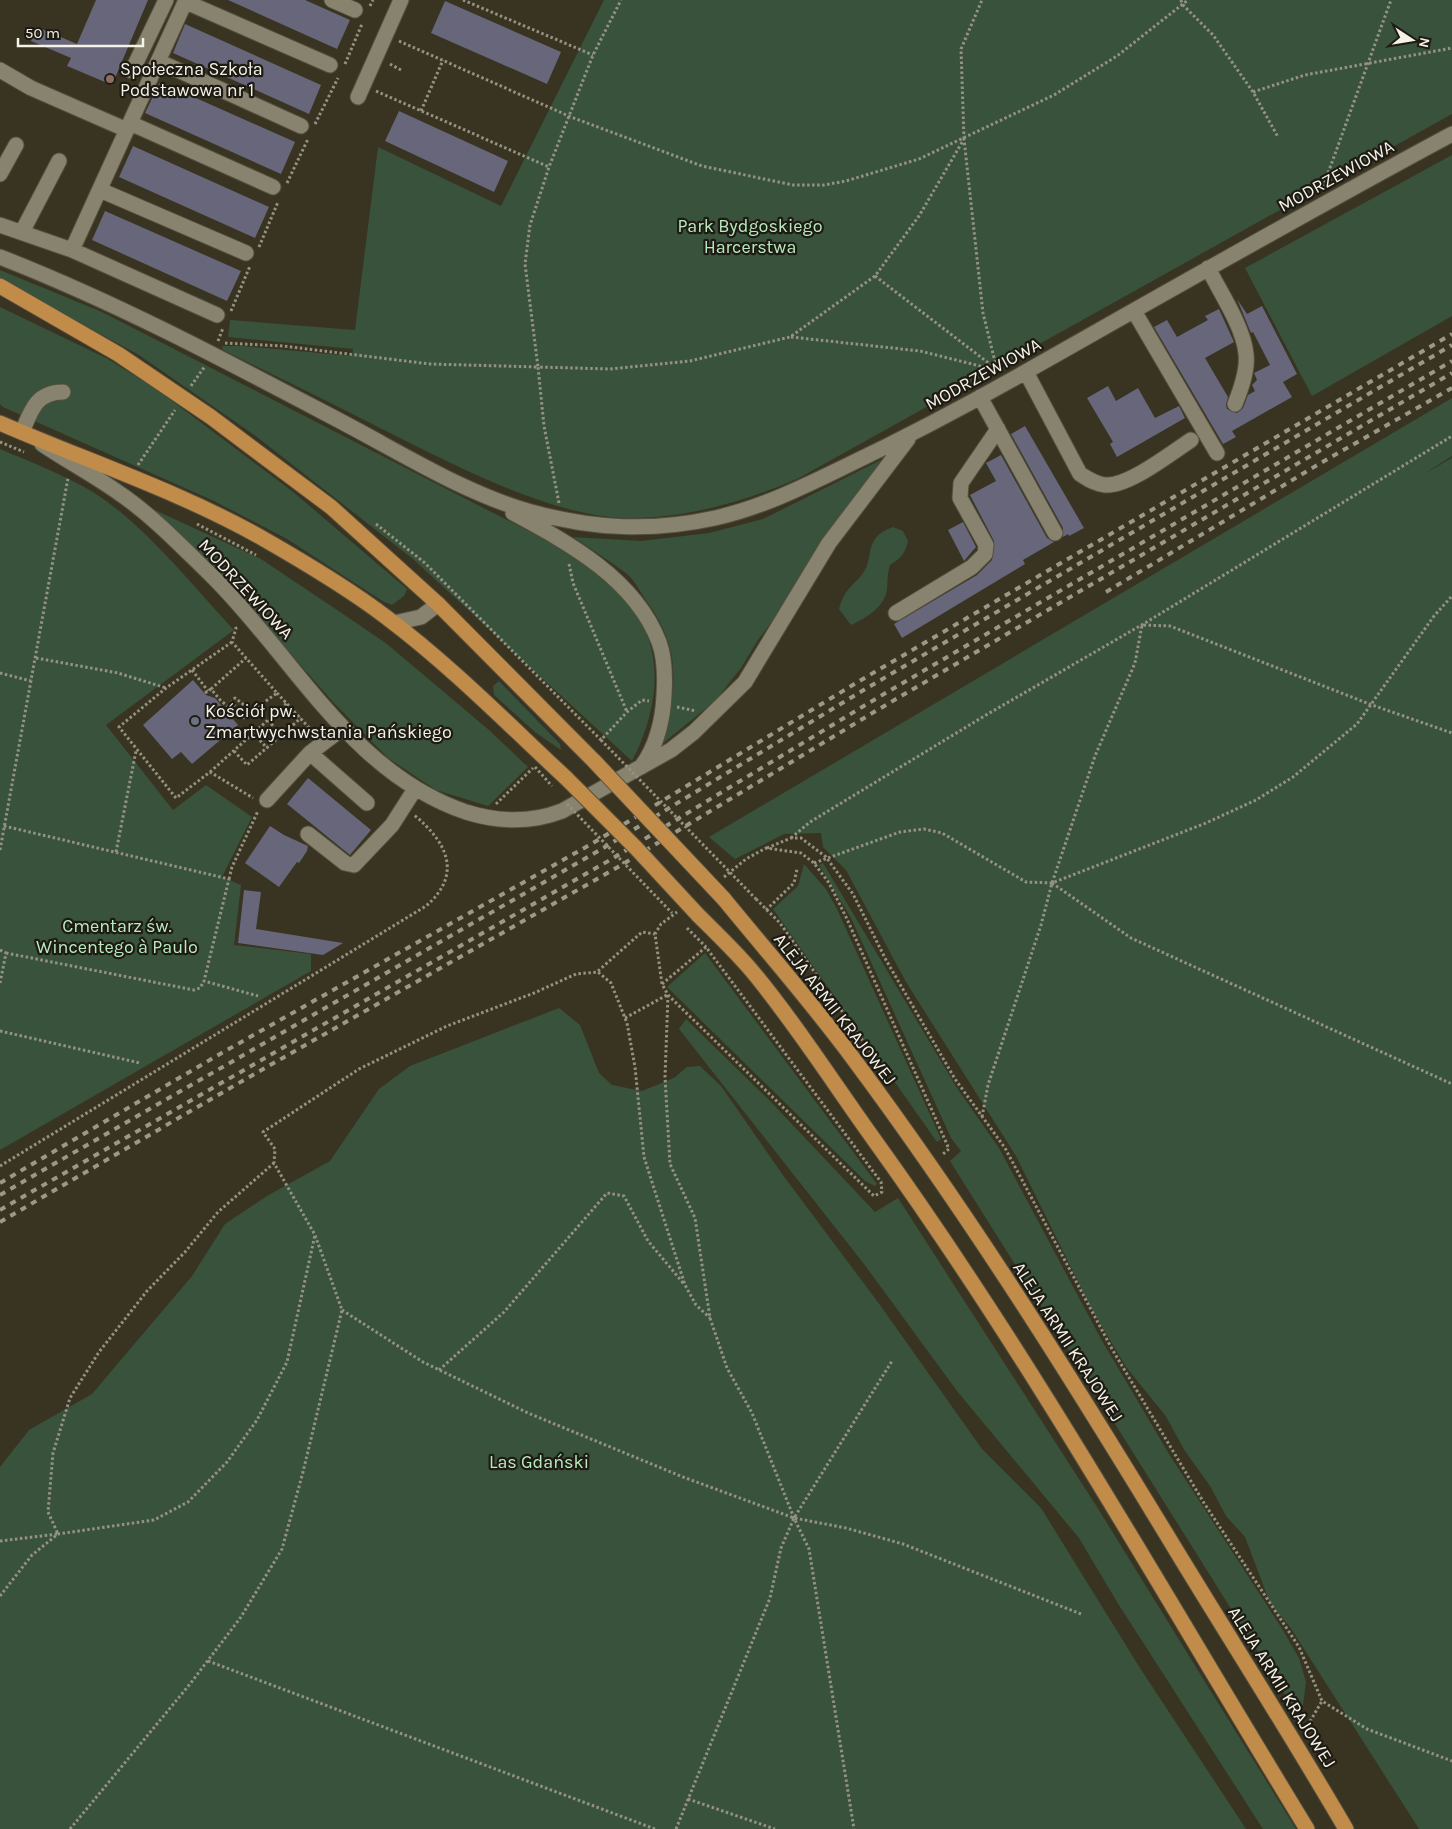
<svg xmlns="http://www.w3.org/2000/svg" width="1452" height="1829" viewBox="0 0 1452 1829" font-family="Karla,sans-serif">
  <rect width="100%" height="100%" fill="#383421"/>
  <path fill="#39523c" d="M604 0H1452V114L799 478C747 501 684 519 627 518 549 517 445 460 376 426 325 400 274 375 223 350L222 346H243L352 356 353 349 228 337 230 320 355 330 378 147 501 206Z
    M1452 155V316L1312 396 1245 268Z
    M0 270 102 312 575 555C591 570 610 583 624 599 668 645 659 709 632 761L413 559 257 437 139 355 0 279Z
    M0 307 108 359 159 391 292 491 407 589 404 596 392 605 384 602 287 539 214 501 3 407 0 404Z
    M1452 398V456L1424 474 1452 458V1829H1419L1290 1627 1270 1603 1245 1537 1226 1516 1210 1486 1185 1451 1165 1415 1126 1367 1091 1308 1016 1156 906 982 846 870 823 847 821 833 784 834 735 859 709 837Z
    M0 449C31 462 64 475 93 492 145 525 192 585 234 630L106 725 173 810 206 785 252 817 222 877 241 885 234 945 311 954V971L0 1150Z
    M883 459 816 549 787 602 758 640 741 668 715 701 662 744C676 688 683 651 647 602 641 593 635 581 627 574 610 561 591 549 573 537L641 541 709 533 763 519Z
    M146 506 261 559 352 620 387 644 489 730 528 767 488 806 436 790 388 758 333 702 259 618Z
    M893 527 903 531 908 541C905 554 901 558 890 565 887 574 888 580 887 589 885 607 866 618 851 625L839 609C844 591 849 589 860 577 877 559 860 539 893 527Z
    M499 681 560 744 561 750 535 732 494 695 493 686Z
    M823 863 957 1088 999 1148 1101 1339 1169 1454 1281 1627 1299 1658 1306 1682 1303 1705 1294 1709 950 1161 961 1151 951 1138 851 918 819 865Z
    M804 864 826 889 837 909 941 1139 937 1142 773 909 798 886Z
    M705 953 877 1184 875 1186 865 1181 667 987Z
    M559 1008 580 1025 599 1073 612 1085 642 1091 674 1078 687 1067 700 1066 721 1086 785 1178 880 1305 982 1449 1041 1508 1140 1668 1246 1829H0V1467L29 1430 92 1394 192 1276 225 1224 267 1196 330 1161 379 1089 410 1066Z
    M686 1019 771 1102 875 1212 898 1198 1097 1507 1296 1829H1263L1117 1602 1079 1538 957 1391 864 1264 679 1029Z"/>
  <path fill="#67667a" d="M96 0H148L112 85 67 66 71 58 31 41 37 27 77 44Z
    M228 0H305L350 20 337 49Z
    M445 1 561 52 547 84 431 33Z
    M185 24 321 85 309 114 173 53Z
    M160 82 295 142 281 174 145 113Z
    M399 111 508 161 494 192 385 141Z
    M133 146 269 207 255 238 119 177Z
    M105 211 241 271 227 301 92 240Z
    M1237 299 1247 314 1262 306 1297 374 1283 382 1292 397 1232 431 1236 437 1223 444 1154 327 1167 320 1177 337 1208 320 1205 316 1219 309 1234 342 1205 358 1228 397 1226 405 1227 409 1237 413 1243 408 1248 395 1255 391 1252 385 1257 380 1254 373 1270 365 1253 332 1251 333Z
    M1108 386 1116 401 1138 388 1155 418 1179 406 1185 418 1117 457 1110 444 1113 442 1087 398Z
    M1025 426 1084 528 1069 536 1068 534 1063 537V528L1011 434Z
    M1001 455 1047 538 1054 542 1023 560 1025 564 902 638 894 624 977 575 992 560 994 541 970 495 996 481 986 463Z
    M963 522 976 547 964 561 948 530Z
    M193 680 206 695 215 698 238 725 192 764 181 752 172 759 143 725Z
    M308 778 371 830 350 855 287 804Z
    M270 826 284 835 308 846 307 851 299 863 297 862 279 887 245 863Z
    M244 890 261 892 256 929 343 943 323 955 238 943Z"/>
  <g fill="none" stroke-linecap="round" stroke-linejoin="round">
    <defs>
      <path id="minor" d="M332 0 355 10
        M186 2 330 65
        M158 61 301 126
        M0 70 31 88 127 130
        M132 71 166 0
        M358 97 401 0
        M130 123 273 187
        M0 174 16 145
        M100 190 246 253
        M0 225 72 250 186 0
        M22 232 59 161
        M72 250 217 315
        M0 257C118 303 230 363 342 422 403 454 464 493 531 512 594 529 651 532 715 518 760 508 801 488 842 468 911 435 977 400 1043 362 1179 285 1314 208 1452 134
        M1208 268C1220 292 1244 328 1246 354 1248 370 1241 389 1235 404
        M1134 311 1217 453
        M1026 372 1080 474C1088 479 1095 484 1105 485 1128 487 1171 453 1191 440
        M980 397 1055 533
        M22 432C31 411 36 392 63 392
        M42 444C67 461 94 475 119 493 153 516 182 547 212 576 294 657 351 773 466 812 498 822 531 823 562 811L671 750 694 732 745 682 829 543 908 439
        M513 513C569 543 635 579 659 642 665 658 665 679 664 695 663 720 656 748 641 767
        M896 613 972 567 985 554 986 545 960 498 961 483 998 429
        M394 623 421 617 438 604
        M343 728 310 753 367 803
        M267 800 310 753
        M308 834 345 863 354 865 392 825 415 789"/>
      <path id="major" d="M0 286 118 354 211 417 331 507 438 604 595 762
        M0 423C87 461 179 491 262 538 304 562 348 588 386 617 450 665 508 724 566 778
        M724 899C768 953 814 1005 855 1061 974 1221 1079 1390 1182 1560 1237 1650 1293 1738 1346 1829
        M698 915C716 933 735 951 752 971 796 1024 834 1084 875 1141 1034 1362 1165 1597 1307 1829"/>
    </defs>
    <use href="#minor" stroke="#534f3e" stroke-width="17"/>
    <use href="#major" stroke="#534f3e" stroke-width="17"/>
    <path stroke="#959282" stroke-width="3" stroke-dasharray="2.5 2.5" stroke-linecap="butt" d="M463 0 593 55
      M1181 0 1182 4 1213 35 1253 92 1278 137
      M370 6 373 0
      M399 41 571 117 702 166 793 185H824L846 181 919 159 1054 95 1117 56 1188 0
      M345 64 362 24
      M390 64 401 70
      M376 91 549 167
      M1253 92 1305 75 1452 48
      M421 111 443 60
      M315 124 338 78
      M964 139 961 49 982 0
      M287 183 308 139
      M1323 187 1391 0
      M259 247 278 202
      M875 276 995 368
      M231 311 250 266
      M791 337 920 351 996 370
      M218 341 223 328
      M225 343 283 346 430 364 538 367 525 264 530 225 549 167 593 55 621 0
      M191 386 205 366
      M0 442 24 452
      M138 465 175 410
      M559 503 544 426 538 367 610 369 690 361 790 337 875 276 919 216 964 139 983 313 997 370
      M197 524 256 555
      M376 524 425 563 601 740 627 712 642 700 649 701
      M569 564 573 583 627 712
      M232 642 166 688 119 727 176 798 210 772 253 798
      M36 658 118 673 166 688
      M192 670 208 691
      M0 673 31 681
      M211 689 246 658
      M205 693 211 689 221 701 246 719 249 716 231 703 235 698 252 711 277 693 232 642 236 628 234 625
      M277 693 314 733
      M677 707 696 711
      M268 720 281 735
      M253 733 267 748
      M234 751 247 765 301 718
      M210 772 287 703
      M496 804 533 768
      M4 826 229 879 204 981 258 996
      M791 838 810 822 986 715 1145 623 1452 436
      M767 848 791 838H801L826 857 853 894 886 960 955 1079 1005 1148 1112 1349 1204 1503 1299 1647 1322 1701 1367 1729 1452 1761
      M0 850 68 478
      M116 852 136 751
      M814 863 900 832 924 829 942 833 1026 882 1052 883 1206 823 1256 800 1293 777 1357 724 1434 616 1452 596
      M724 877 746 859 766 848 801 853 814 863 829 883 847 919 938 1124 949 1149 943 1154
      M229 879 232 867 258 811
      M1052 883 1131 938 1452 1084
      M756 899 780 923 882 1068
      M766 910 794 883 797 869
      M0 950 6 953 0 983
      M6 953 194 990 200 988 204 981
      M598 971 642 932 655 934
      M662 984 706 947 881 1182 882 1192 874 1196 668 995 662 984 655 934 661 924 677 912
      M668 995 665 1077 670 1164 695 1218 710 1318 727 1368 752 1413 794 1518 809 1549 854 1829
      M625 1018 667 995
      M0 1031 140 1063
      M982 1117 988 1085 1041 925 1052 883 1095 756 1135 663 1142 625 1170 626 1372 705 1452 733
      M0 1166 426 906C463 874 447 842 414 815
      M342 1310 423 1362 528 1413 683 1477 794 1518 846 1528 903 1544 1081 1614
      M439 1370 504 1312 607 1193 624 1196 648 1241 684 1284
      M0 1541 58 1534 48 1512 53 1453 70 1398 99 1352 147 1291 185 1252 218 1212 274 1163
      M0 1596 32 1555 58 1534 154 1520 188 1502 227 1462 257 1420 287 1362 315 1235
      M208 1661 655 1829
      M1305 1730 1322 1701
      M688 1799 775 1829
      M70 1829 190 1684 241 1617 282 1549 303 1472 342 1310 315 1235 274 1163 275 1149 263 1132 359 1069 447 1026 534 993 576 974 598 972 611 983 627 1023 635 1067 644 1157 685 1285 696 1305 710 1318
      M676 1829 770 1598 781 1548 794 1518 892 1361"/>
    <use href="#minor" stroke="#88836e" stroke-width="15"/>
    <use href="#major" stroke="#c18b4a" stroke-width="15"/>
    <path stroke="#9c9889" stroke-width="4" stroke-dasharray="6 6" stroke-linecap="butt" d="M1106 592 1319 464 1452 388
      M0 1183 220 1054 593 843 856 683 1452 334
      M0 1195 600 850 862 691 1452 345
      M0 1210 610 860 867 704 1452 361
      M0 1222 237 1084 618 867 874 712 1452 373"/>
    <defs>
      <path id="major-bridge" d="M595 762 724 899
        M566 778 636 848 698 915"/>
    </defs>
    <use href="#major-bridge" stroke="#534f3e" stroke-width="17" stroke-linecap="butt"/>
    <path stroke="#959282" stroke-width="3" stroke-dasharray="2.5 2.5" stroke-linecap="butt" d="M601 740 756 899
      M535 767 552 786
      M567 804 672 913
      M687 928 706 947"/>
    <use href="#major-bridge" stroke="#c18b4a" stroke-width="15"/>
  </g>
  <circle fill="#8d6e63" stroke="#1d1b13" stroke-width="2" cx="110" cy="79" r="5"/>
  <circle fill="#6b7280" stroke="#1d1b13" stroke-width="2" cx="195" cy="721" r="5"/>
  <g text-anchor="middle" stroke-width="4.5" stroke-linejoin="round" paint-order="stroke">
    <g font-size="18" fill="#f5f2e7" stroke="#1d1b13" text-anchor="start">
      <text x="120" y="75">Społeczna Szkoła<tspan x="120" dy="21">Podstawowa nr 1</tspan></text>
      <text x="205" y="717">Kościół pw.<tspan x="205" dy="21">Zmartwychwstania Pańskiego</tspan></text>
    </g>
    <g font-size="18" fill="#f5f2e7" stroke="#1d1b13">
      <text transform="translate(1336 176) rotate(-29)" y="6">MODRZEWIOWA</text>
      <text transform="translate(983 374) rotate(-29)" y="6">MODRZEWIOWA</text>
      <text transform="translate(246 589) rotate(47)" y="6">MODRZEWIOWA</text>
      <text transform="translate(835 1009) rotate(52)" y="6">ALEJA ARMII KRAJOWEJ</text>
      <text transform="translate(1068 1342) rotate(57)" y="6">ALEJA ARMII KRAJOWEJ</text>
      <text transform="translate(1282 1687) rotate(58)" y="6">ALEJA ARMII KRAJOWEJ</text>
    </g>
    <g font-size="18" fill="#b8ecbe" stroke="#1d1b13">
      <text x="750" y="232">Park Bydgoskiego<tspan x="750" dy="21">Harcerstwa</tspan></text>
      <text x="117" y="932">Cmentarz św.<tspan x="117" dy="21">Wincentego à Paulo</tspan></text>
      <text x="539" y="1468">Las Gdański</text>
    </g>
  </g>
  <g transform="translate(1412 40) rotate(102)" stroke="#1d1b13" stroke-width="4" paint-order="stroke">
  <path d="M0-4L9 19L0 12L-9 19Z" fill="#f5f2e7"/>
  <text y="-8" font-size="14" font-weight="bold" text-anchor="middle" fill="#f5f2e7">N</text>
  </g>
  <path d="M18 38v8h125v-8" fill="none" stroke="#f5f2e7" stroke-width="2.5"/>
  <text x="25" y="38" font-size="15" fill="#f5f2e7" stroke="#1d1b13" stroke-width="4" paint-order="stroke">50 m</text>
</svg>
